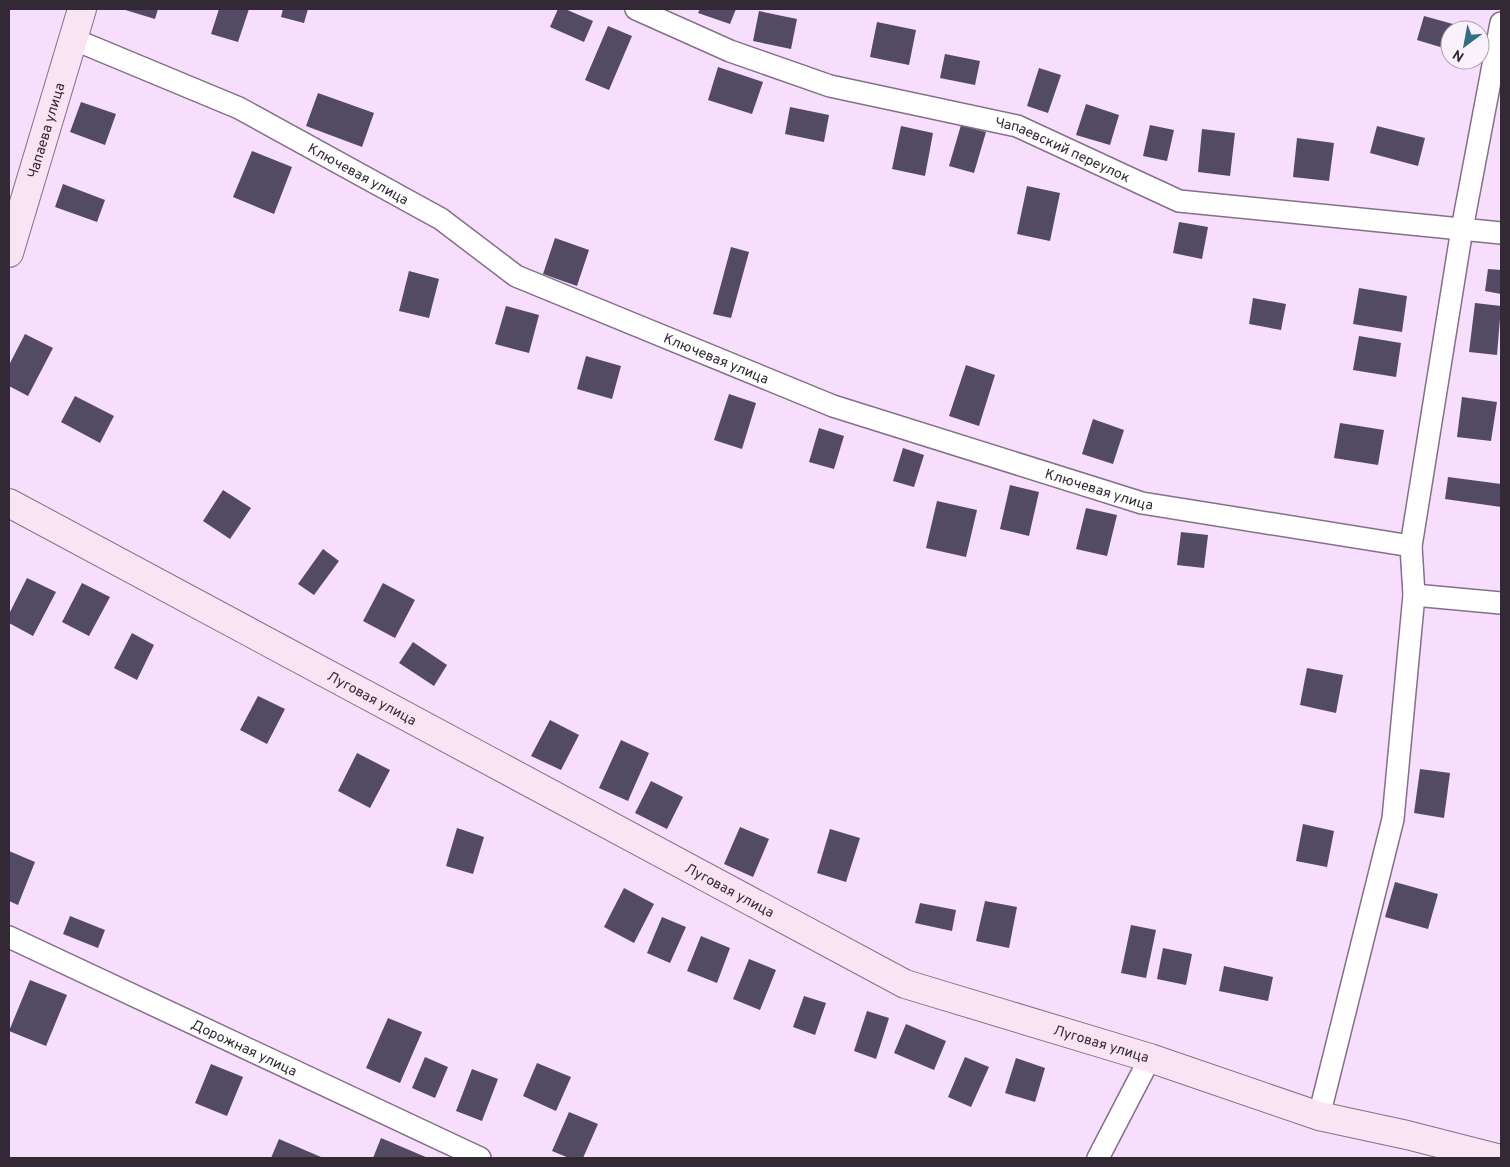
<svg xmlns="http://www.w3.org/2000/svg" width="1510" height="1167" viewBox="0 0 1510 1167" font-family="Overpass,sans-serif">
  <rect width="100%" height="100%" fill="#f7defc"/>
  <path fill="#534b63" d="M122 9H158L155 19Z
    M219 9H249L238 42 211 34Z
    M283 9H308L304 23 281 17Z
    M558 9H565L593 21 584 42 550 27Z
    M700 9H736L730 24 698 13Z
    M759 11 797 19 791 49 753 41Z
    M1424 16 1471 29V30H1450V50L1417 40Z
    M877 22 916 30 909 65 870 57Z
    M608 26 632 36 609 90 585 80Z
    M945 54 980 61 975 85 940 78Z
    M718 67 763 82 752 114 708 100Z
    M1039 68 1061 75 1048 113 1027 106Z
    M318 93 374 113 362 147 306 126Z
    M81 102 116 114 105 145 70 132Z
    M1086 104 1119 115 1110 145 1076 135Z
    M790 107 829 115 824 142 785 134Z
    M961 125 986 132 974 173 949 166Z
    M1150 125 1174 130 1167 161 1143 156Z
    M901 126 933 133 925 176 892 169Z
    M1377 126 1425 138 1418 166 1370 153Z
    M1202 129 1235 133 1230 176 1198 172Z
    M1297 138 1334 143 1329 181 1293 177Z
    M252 151 292 167 274 214 233 197Z
    M63 184 105 200 97 222 55 207Z
    M1027 186 1060 193 1050 241 1017 234Z
    M1179 222 1208 227 1202 259 1173 253Z
    M555 238 589 250 577 286 543 274Z
    M731 247 749 252 731 318 713 314Z
    M1488 269 1501 270V294L1485 291Z
    M409 271 439 279 429 318 399 311Z
    M1359 288 1407 296 1402 332 1353 324Z
    M1253 298 1286 304 1281 330 1249 324Z
    M1475 303 1501 306 1497 355 1469 352Z
    M506 306 539 315 529 353 495 344Z
    M25 334 53 348 28 396 9 386V365Z
    M1359 336 1401 343 1396 377 1353 370Z
    M586 356 621 366 612 399 577 389Z
    M966 365 995 375 979 426 949 416Z
    M729 394 756 403 742 449 714 440Z
    M75 396 114 416 100 443 61 422Z
    M1462 397 1497 402 1491 441 1457 437Z
    M1093 419 1124 430 1113 464 1082 454Z
    M1340 423 1384 430 1378 465 1334 458Z
    M819 428 844 436 834 469 809 462Z
    M903 448 924 455 914 487 893 481Z
    M1448 477 1501 484V507L1445 499Z
    M1010 485 1039 492 1029 536 1000 529Z
    M223 490 251 508 230 539 203 521Z
    M937 501 977 510 966 557 926 548Z
    M1086 508 1117 515 1107 556 1076 549Z
    M1181 532 1208 535 1204 568 1177 565Z
    M323 549 339 561 314 595 298 584Z
    M27 578 56 592 33 636 9 623V614Z
    M82 583 110 597 89 636 62 622Z
    M383 583 415 600 395 638 363 621Z
    M132 633 154 645 137 680 114 668Z
    M413 642 447 665 434 686 399 663Z
    M1307 668 1343 675 1336 713 1300 705Z
    M258 696 285 709 267 744 240 730Z
    M550 720 579 735 561 770 531 756Z
    M621 740 649 753 628 801 599 788Z
    M357 753 390 770 370 808 338 791Z
    M1420 769 1450 773 1444 818 1414 813Z
    M651 781 683 797 667 829 635 813Z
    M1303 824 1334 831 1327 867 1296 861Z
    M740 827 769 839 753 877 724 864Z
    M457 828 484 837 473 874 446 866Z
    M830 829 860 838 846 882 817 873Z
    M9 851 35 862 18 905 9 901Z
    M1395 882 1438 894 1428 929 1385 917Z
    M624 888 654 904 634 943 604 927Z
    M985 901 1017 907 1009 948 976 941Z
    M920 903 956 910 952 931 915 923Z
    M70 916 105 930 98 948 63 934Z
    M662 917 686 927 670 963 647 953Z
    M1131 925 1156 930 1146 978 1121 973Z
    M701 936 730 948 717 983 687 971Z
    M1163 948 1192 954 1186 985 1157 979Z
    M749 959 776 970 760 1010 733 999Z
    M1224 966 1273 977 1268 1001 1219 991Z
    M30 980 67 995 46 1046 9 1031Z
    M804 996 826 1003 815 1035 793 1027Z
    M867 1011 889 1018 876 1059 854 1051Z
    M388 1018 422 1032 400 1083 366 1068Z
    M906 1024 946 1041 934 1070 894 1053Z
    M425 1057 448 1067 435 1098 412 1088Z
    M965 1057 989 1067 971 1107 948 1097Z
    M1016 1058 1045 1068 1035 1102 1005 1093Z
    M537 1063 571 1077 556 1111 523 1096Z
    M211 1064 243 1077 227 1116 195 1103Z
    M472 1069 498 1079 482 1121 456 1111Z
    M569 1112 598 1124 583 1158H569L552 1151Z
    M381 1138 428 1158H373Z
    M279 1139 321 1157 320 1158H271Z"/>
  <g fill="none" stroke-linecap="round" stroke-linejoin="round">
    <defs>
      <g id="street">
        <path id="s1" d="M636 9 730 51 830 86 1017 126 1179 201 1501 233"/>
        <path id="s2" d="M73 39 239 108 441 219 516 276 833 406 1142 503 1411 546"/>
        <path d="M1414 595 1501 603"/>
        <path id="s3" d="M9 937 480 1158"/>
        <path d="M1319 1116 1393 819 1414 595 1411 546 1462 229 1501 23"/>
        <path d="M1098 1158 1150 1058"/>
      </g>
      <g id="secondary">
        <path id="s4" d="M9 253 82 9"/>
        <path id="s5" d="M9 503 905 984 1150 1058 1319 1116 1407 1135 1497 1158"/>
      </g>
    </defs>
    <use href="#street" stroke="#846f89" stroke-width="24"/>
    <use href="#secondary" stroke="#846f89" stroke-width="30"/>
    <use href="#street" stroke="#fff" stroke-width="21"/>
    <use href="#secondary" stroke="#fae3f2" stroke-width="28"/>
  </g>
  <g text-anchor="middle" stroke-width="5" stroke-linejoin="round" paint-order="stroke">
    <g font-size="14" fill="#322934" stroke="#fbf1fd">
      <text dy="5" stroke="none"><textPath href="#s4" startOffset="128">Чапаева улица</textPath></text>
      <text dy="5" stroke="none"><textPath href="#s1" startOffset="451">Чапаевский переулок</textPath></text>
      <text dy="5" stroke="none"><textPath href="#s2" startOffset="316">Ключевая улица</textPath></text>
      <text dy="5" stroke="none"><textPath href="#s2" startOffset="721">Ключевая улица</textPath></text>
      <text dy="5" stroke="none"><textPath href="#s2" startOffset="1126">Ключевая улица</textPath></text>
      <text dy="5" stroke="none"><textPath href="#s5" startOffset="412">Луговая улица</textPath></text>
      <text dy="5" stroke="none"><textPath href="#s5" startOffset="818">Луговая улица</textPath></text>
      <text dy="5" stroke="none"><textPath href="#s5" startOffset="1222">Луговая улица</textPath></text>
      <text dy="5" stroke="none"><textPath href="#s3" startOffset="260">Дорожная улица</textPath></text>
    </g>
  </g>
  <rect width="1510" height="1167" fill="none" stroke="#322934" stroke-width="20"/>
  <g transform="translate(1465 45) rotate(212)"><circle r="24" fill="#fbf1fd" stroke="#aba1ad"/>
  <path d="M0-4L9 19L0 12L-9 19Z" fill="#2e7183"/>
  <text y="-8" font-size="14" font-weight="bold" text-anchor="middle" fill="#322934">N</text>
  </g>
</svg>
